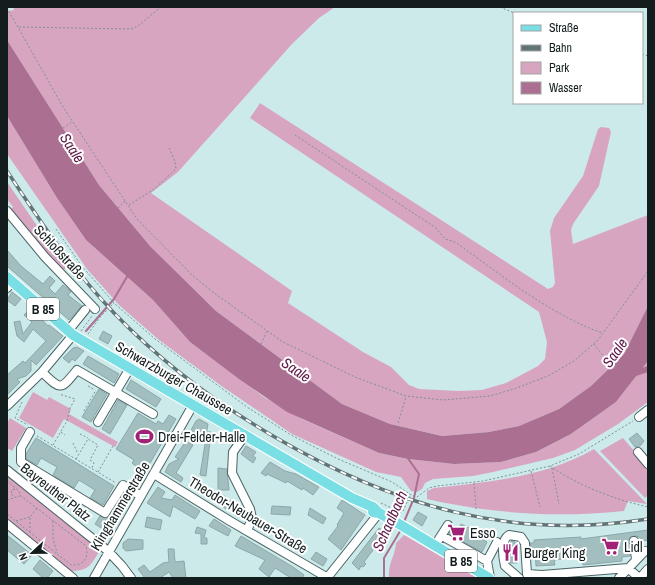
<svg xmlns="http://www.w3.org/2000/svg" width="655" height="585" viewBox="0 0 655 585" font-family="'Archivo Narrow',sans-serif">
  <rect width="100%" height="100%" fill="#cdeaeb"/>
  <path fill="#d8a5c1" d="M13 7H335L319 18 292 44 178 172 151 193 292 291 288 303 363 352 391 367 409 385 419 389 458 391 482 390 506 383 538 366 545 359 547 342 539 312 250 118 260 103 548 289 553 287 555 283 550 231 554 218 583 176 598 129 601 127 609 128 611 132 599 186 573 224 571 230 573 244 648 215V306L624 354 591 386 559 409 519 426 489 432 442 436 390 424 342 404 216 311 150 246 99 185 7 40V11L14 10Z
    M7 116 57 198 86 240 153 300 190 342 264 397 302 419 379 453 408 459 454 464 501 462 536 452 571 434 616 402 648 361V402L618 424 575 450 553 458 493 472 473 476 433 479 425 483 422 489 417 492 411 491 401 477 376 472 292 434 223 387 159 340 119 305 87 269 7 154Z
    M7 182 66 268 63 271 50 260 9 211 13 207 7 199Z
    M33 392 47 400 49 397 71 409 69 414 118 442 115 447 64 419 53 438 19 418Z
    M10 418 26 428 12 451 7 448V423Z
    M623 438 648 467V495L645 498 600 451Z
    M594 449 647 504 628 501 624 511C556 518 494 514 427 499V491L434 488C488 482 546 477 594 449Z
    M7 475 101 549C91 564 90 571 70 571L7 521Z
    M404 535 478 578H389C388 562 395 557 396 543Z"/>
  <path fill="#ab6f91" d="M7 40 99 185 150 246 216 311 342 404 390 424 442 436 489 432 519 426 559 409 591 386 624 354 648 306V361L616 402 571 434 536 452 501 462 454 464 408 459 379 453 287 412 239 379 190 342 153 300 86 240 57 198 7 116Z"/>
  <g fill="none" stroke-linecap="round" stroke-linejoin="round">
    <path stroke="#ab6f91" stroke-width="2" d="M86 331 114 299 128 275
      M404 522 414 498 419 474 407 457
      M384 578V558L402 528"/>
    <path stroke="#ab6f91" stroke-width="6" d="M633 374 648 369"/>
  </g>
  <path fill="#a2bebf" stroke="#8ca7a9" d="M7 250 21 266 43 284 50 276 55 281 49 288 55 294 63 285 71 292 68 295 82 306 69 320 7 266Z
    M12 292 21 299 15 306 7 300Z
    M31 308 48 326 49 325 63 336 36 365 31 360V371L26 376 17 379 20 382 7 395V375L23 361 25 363 46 341 33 329 24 342 17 336 14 322 20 321 23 334 32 322 24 315Z
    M103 331 112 336 108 344 99 339Z
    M77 347 84 351 75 361 72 359 69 363 63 358 73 348Z
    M88 356 119 374 114 383 83 364Z
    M131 380 161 399 156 407 126 389Z
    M99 389 107 394 91 422 82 417Z
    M118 400 127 405 110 434 102 429Z
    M138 413 156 424 158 421 163 424 169 415 176 419 143 475 136 471 138 468 132 463 134 460 116 449Z
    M199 419 208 424 206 436 199 432 197 436 190 432 196 421Z
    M207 432H211L206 476 200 475Z
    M637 433 644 441 640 446 635 447 629 439Z
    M36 438 114 486 103 505 90 498 95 490 79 480 74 488 53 475 57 467 41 458 37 465 26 459V454Z
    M186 441 193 445 176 473 183 478 181 482 165 472 169 464 179 459 175 457Z
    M246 446 256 452 253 456 256 458 253 463 241 454Z
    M270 462 285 471 296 474 319 487 313 495 303 488 302 490 287 481 286 483 267 474 266 476 261 473Z
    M218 468 227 469 229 490H218Z
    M158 487 165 492 161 498 172 500 175 495 200 511 195 519 173 506 170 517 147 503Z
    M125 492 131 496 109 533 95 524 100 516 106 518 109 516Z
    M223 495 232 502 226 509 218 503Z
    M342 500 365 515 341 550 328 539 338 526 337 525 344 513 337 508Z
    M272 506 291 507 290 515 271 514Z
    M310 508 326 518 323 524 308 515Z
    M418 512 427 517 422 526 413 520Z
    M147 517 162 520 160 530 145 527Z
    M214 519 231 530 228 536 209 526Z
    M461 524 471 529 469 531 487 542 482 552 449 534 453 526 459 528Z
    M197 527 206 530 204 538H207V544H201V534L195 533Z
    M379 528 386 533 364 562 366 564 363 567 361 566 359 570 352 563Z
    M648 530V540L642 541 641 538 636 536 630 537 629 542 630 556 622 557V561L583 565 582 552 571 553 572 558 554 560 555 565 536 566 535 549 531 550 530 543H534V540L581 537V539Z
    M283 534 306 548 302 554 279 540Z
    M7 535 32 555 24 564 7 550Z
    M241 536 293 567 304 575 302 578H291L275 568 269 577 259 569 265 560 235 546Z
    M128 539 143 540V549L126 551 123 548V543Z
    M511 541 515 542 517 563H510L508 549Z
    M168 549H174L175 562 184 561 186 578H173L169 572 160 578H145L138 569 144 565 150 572 163 563 169 562Z
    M316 552 327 559 323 566 311 559Z
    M40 560 53 571 47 578H43L33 569Z"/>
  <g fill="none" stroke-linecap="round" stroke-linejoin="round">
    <defs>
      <path id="minor" d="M7 211 45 257 95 309
        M7 288 12 282
        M68 331 85 310
        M42 372C61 390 60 391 77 370L153 414
        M7 406 42 372 73 335
        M639 417 648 410
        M98 422 130 368
        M30 432 21 448V462L105 513 123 485 141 496
        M245 435 233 452 232 473 250 509 252 518 247 531
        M638 452 648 464
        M7 470 108 551 122 566 131 578
        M154 474 230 521 328 578
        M7 524 73 578
        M442 536 487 561
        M439 539 448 525
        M634 541 636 560
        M542 575 628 568 639 578
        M94 578 193 405
        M327 578 379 513
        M490 578 487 561 497 542
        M519 578 505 566C503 557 500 540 509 535L521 537 525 543 527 574 542 575 548 578
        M619 578 645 551
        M640 578 648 569"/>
      <path id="major" d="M7 277 73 335 352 498 373 507 379 513
        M373 512 379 513 399 524 489 578"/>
    </defs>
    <use href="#minor" stroke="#4b6465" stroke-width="10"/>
    <use href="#major" stroke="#fff" stroke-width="12"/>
    <path stroke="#7c9192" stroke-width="1" stroke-dasharray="2 2" stroke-linecap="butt" d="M500 7 514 13
      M7 8 63 107 137 219 192 275 214 293 283 342 355 377 406 396 443 400 490 396 514 389 548 376 574 361 598 340 648 271
      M19 27 131 29 138 26 161 7
      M642 54 648 56
      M63 128 72 122
      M295 135 436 228 445 239 455 242C502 275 547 313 602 333
      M129 205 153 190 176 169 175 161 169 148
      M118 208 125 201
      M56 229 81 265 114 303 155 339 247 407 291 435 336 458 392 482 411 495 417 497 429 488 437 486 483 481 550 466 579 454 633 421
      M81 331 92 316
      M88 334 101 316 114 303
      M261 344 267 331
      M594 344 611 366
      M88 386 95 390
      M22 402 15 418 28 425
      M84 411 96 390
      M398 423 406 397
      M61 432 65 435
      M80 434 88 438
      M37 436 116 483
      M73 443 78 454
      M53 445 67 421 70 408 75 399 59 394
      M76 459 88 439 98 445 90 460 94 463 92 468
      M550 466C579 486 613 499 648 507
      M552 468 559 504
      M531 471 540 507
      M98 472 113 446
      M7 481 18 490 21 496 86 546C89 558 84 566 71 565L7 514
      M474 483 476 509
      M15 489 12 490 11 494 15 497
      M47 493 50 490 64 499 60 504
      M7 500 20 496
      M381 503 400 512 403 511 410 496
      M16 521 30 517
      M53 521V538L57 553
      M30 532V517L37 508"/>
    <use href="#minor" stroke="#fff" stroke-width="8"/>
    <use href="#major" stroke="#79dfe4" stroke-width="10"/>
    <defs>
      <path id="rail" d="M7 171C39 220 73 270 114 313 161 362 215 402 273 436 391 505 510 541 648 519"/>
    </defs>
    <use href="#rail" stroke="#627475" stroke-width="3.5"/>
    <use href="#rail" stroke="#fff" stroke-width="2" stroke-dasharray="6" stroke-linecap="butt"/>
  </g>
  <defs>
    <symbol id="stadium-bare" viewBox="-9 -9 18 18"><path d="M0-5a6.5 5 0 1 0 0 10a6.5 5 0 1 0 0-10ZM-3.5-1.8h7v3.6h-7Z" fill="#a02276" stroke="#fff" stroke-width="2.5" paint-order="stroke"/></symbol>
    <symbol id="supermarket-bare" viewBox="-9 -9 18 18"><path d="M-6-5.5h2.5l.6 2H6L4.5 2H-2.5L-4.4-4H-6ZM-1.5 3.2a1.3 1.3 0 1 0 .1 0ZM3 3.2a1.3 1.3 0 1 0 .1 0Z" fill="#a02276" stroke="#fff" stroke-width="2.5" paint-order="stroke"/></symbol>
    <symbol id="restaurant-bare" viewBox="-9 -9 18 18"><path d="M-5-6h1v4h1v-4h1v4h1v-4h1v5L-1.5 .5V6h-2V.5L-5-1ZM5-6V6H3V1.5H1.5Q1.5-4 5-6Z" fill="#a02276" stroke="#fff" stroke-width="2.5" paint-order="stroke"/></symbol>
  </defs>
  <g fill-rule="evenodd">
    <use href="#stadium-bare" x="132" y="424" width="25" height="25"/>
    <use href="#supermarket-bare" x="444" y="520" width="25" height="25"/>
    <use href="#supermarket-bare" x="598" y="534" width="25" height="25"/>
    <use href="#restaurant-bare" x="498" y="540" width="25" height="25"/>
  </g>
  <g text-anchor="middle" stroke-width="4" stroke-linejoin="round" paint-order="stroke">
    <g fill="#fff" stroke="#5a6162" stroke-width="1">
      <rect x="27" y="298" width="32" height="22" rx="3"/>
      <rect x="445" y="550" width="32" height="22" rx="3"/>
    </g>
    <g font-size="13" font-weight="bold" fill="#131d1e">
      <text x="43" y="314">B 85</text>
      <text x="461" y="566">B 85</text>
    </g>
    <g font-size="14" fill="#131d1e" stroke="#fff">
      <text transform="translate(60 252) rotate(47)" y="5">Schloßstraße</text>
      <text transform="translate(174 378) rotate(30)" y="5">Schwarzburger Chaussee</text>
      <text transform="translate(56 492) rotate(38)" y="5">Bayreuther Platz</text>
      <text transform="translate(120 506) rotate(-59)" y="5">Klinghammerstraße</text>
      <text transform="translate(248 515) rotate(31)" y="5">Theodor-Neubauer-Straße</text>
    </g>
    <g font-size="14" fill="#131d1e" stroke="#fff" text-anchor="start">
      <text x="158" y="442">Drei-Felder-Halle</text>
      <text x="470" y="538">Esso</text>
      <text x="624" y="552">Lidl</text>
      <text x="524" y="558">Burger King</text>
    </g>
    <g font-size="15" font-style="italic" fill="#601847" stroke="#fff">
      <text transform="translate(72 148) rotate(57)" y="5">Saale</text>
      <text transform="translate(615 353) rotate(-55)" y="5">Saale</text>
      <text transform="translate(296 370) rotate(34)" y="5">Saale</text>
      <text transform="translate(390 521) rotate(-66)" y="5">Schaalbach</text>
    </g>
  </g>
  <rect width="655" height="585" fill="none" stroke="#131d1e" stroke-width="16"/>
  <rect x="513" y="12" width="130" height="92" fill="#ffffff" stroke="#a1a5a5"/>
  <rect x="521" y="25" width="20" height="6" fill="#79dfe4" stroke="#a1a5a5"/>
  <text x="549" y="32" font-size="12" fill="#131d1e">Straße</text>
  <rect x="521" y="45" width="20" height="6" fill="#627475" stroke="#a1a5a5"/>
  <text x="549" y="52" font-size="12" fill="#131d1e">Bahn</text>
  <rect x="521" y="62" width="20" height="12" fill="#d8a5c1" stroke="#a1a5a5"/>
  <text x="549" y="72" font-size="12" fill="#131d1e">Park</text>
  <rect x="521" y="82" width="20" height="12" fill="#ab6f91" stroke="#a1a5a5"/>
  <text x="549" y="92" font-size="12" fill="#131d1e">Wasser</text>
  <g transform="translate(32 553) rotate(248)" stroke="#ffffff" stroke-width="3" paint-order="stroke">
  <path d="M0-3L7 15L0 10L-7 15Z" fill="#131d1e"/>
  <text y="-6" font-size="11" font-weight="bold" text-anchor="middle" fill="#131d1e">N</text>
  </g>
</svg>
